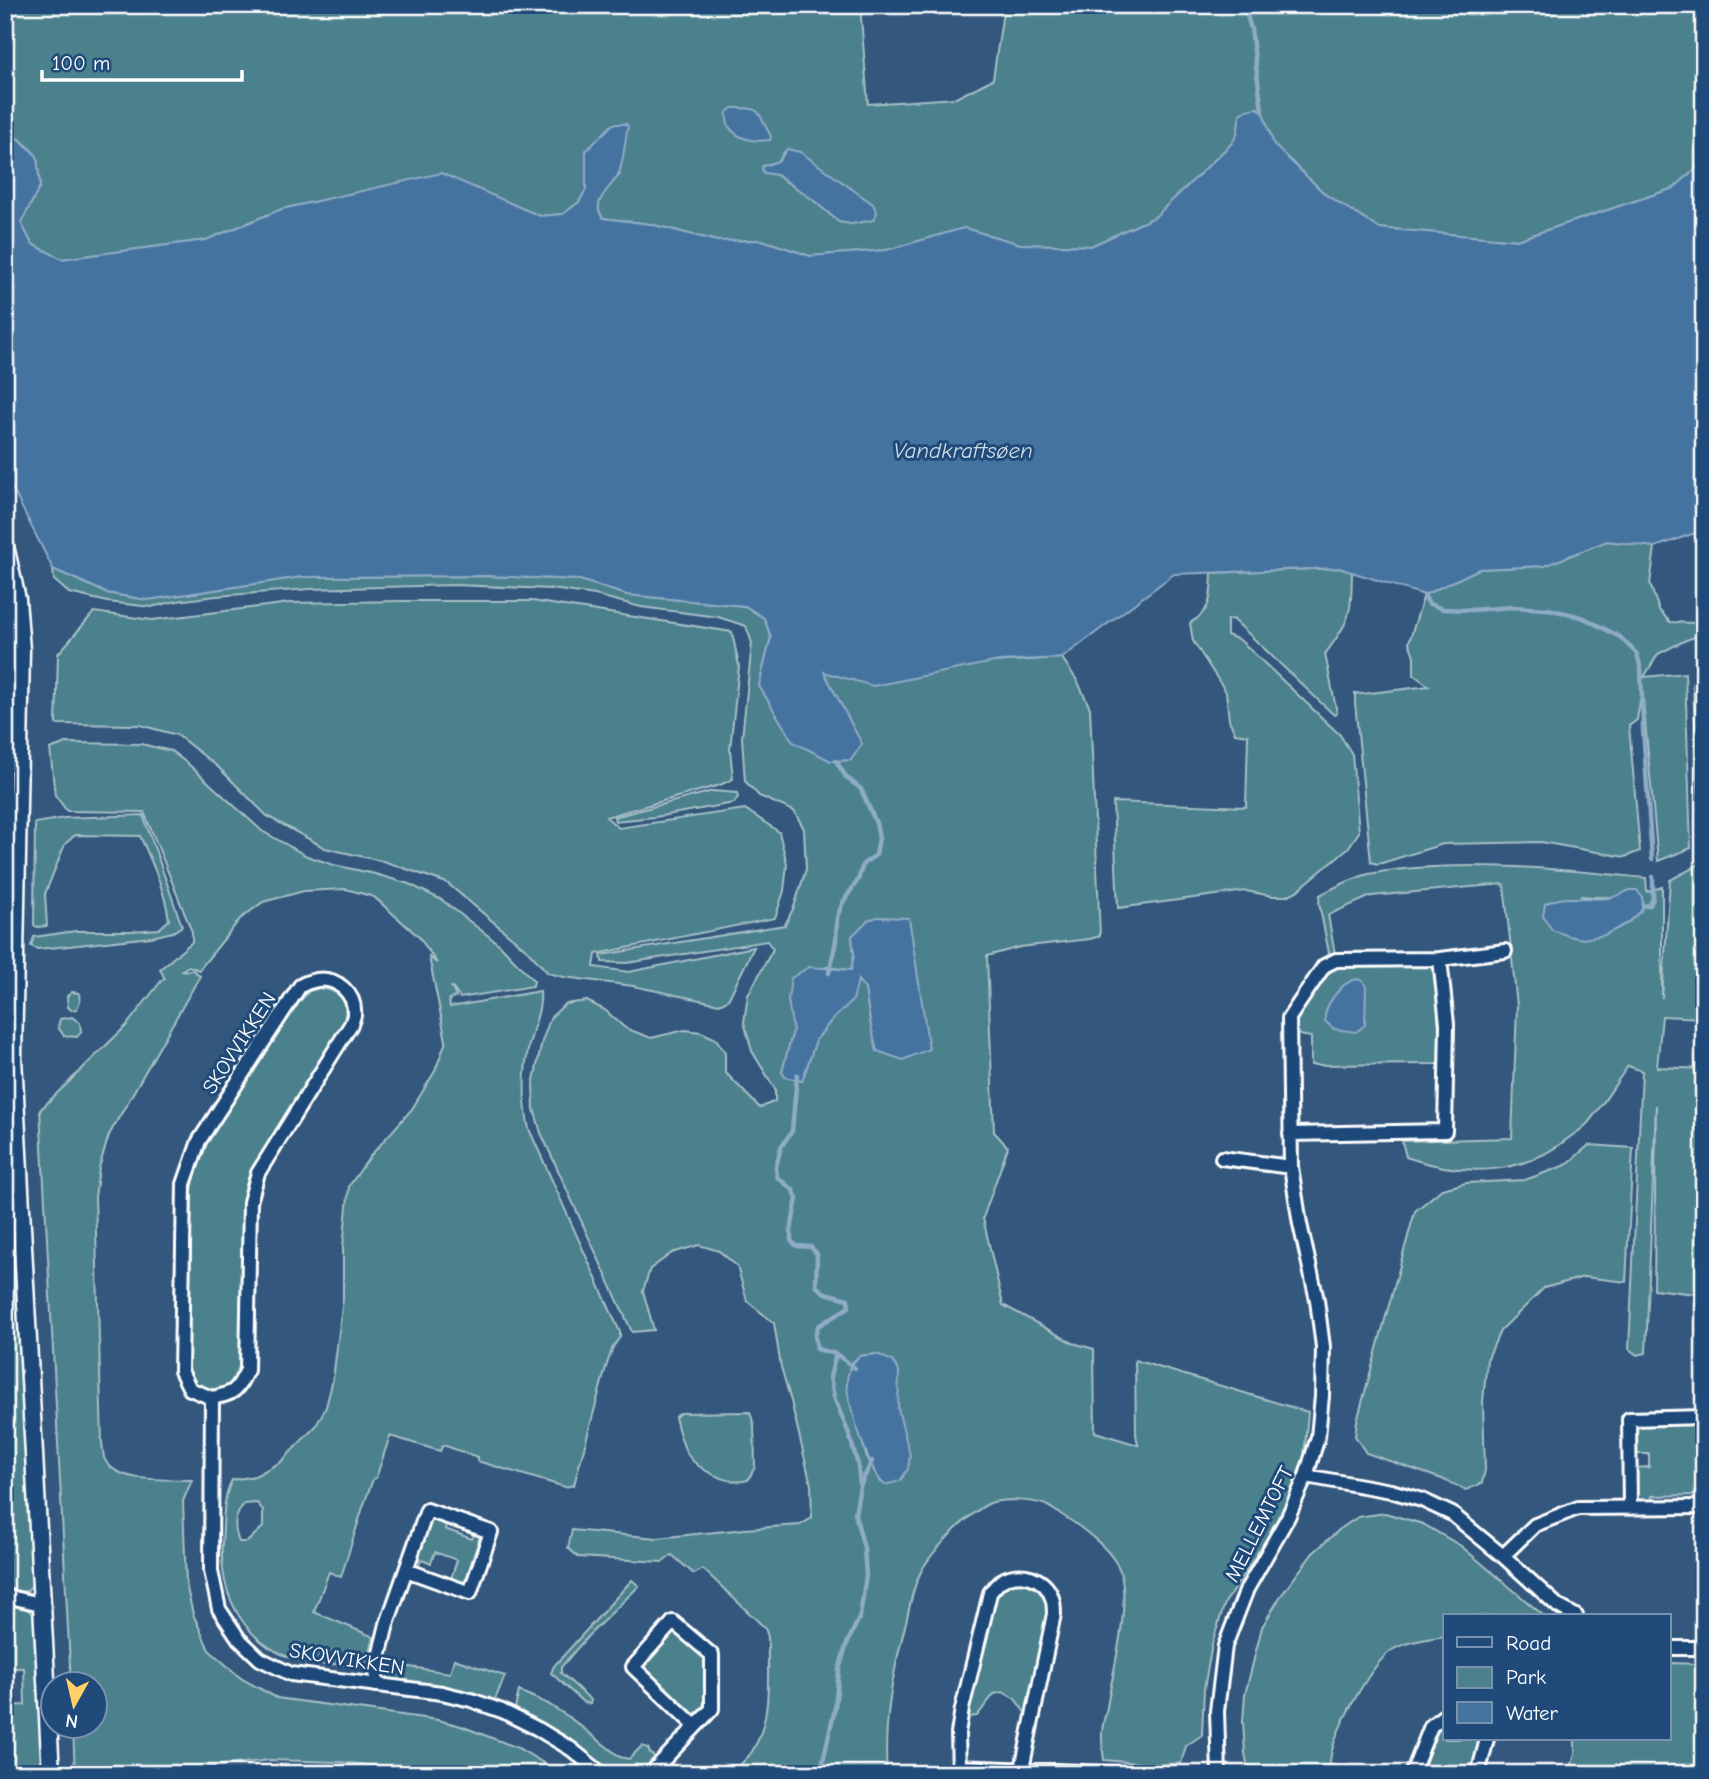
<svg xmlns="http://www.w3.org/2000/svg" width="1709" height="1779" viewBox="0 0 1709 1779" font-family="'Comic Neue',sans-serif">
  <rect width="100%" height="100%" fill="#34577d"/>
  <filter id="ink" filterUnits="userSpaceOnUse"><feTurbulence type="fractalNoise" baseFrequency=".0143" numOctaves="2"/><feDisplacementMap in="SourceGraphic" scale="14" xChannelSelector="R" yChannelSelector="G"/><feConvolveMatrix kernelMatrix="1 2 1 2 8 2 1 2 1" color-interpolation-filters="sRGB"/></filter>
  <g filter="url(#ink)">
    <path fill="#4c808d" stroke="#a6c0c6" stroke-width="2" fill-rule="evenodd" d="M5 5H860L868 104 956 98 993 79 1004 5H1704V161L1674 188 1517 240 1379 228 1326 195 1274 145 1262 110 1256 108 1240 114 1237 136 1232 143 1155 217 1091 246 1020 244 964 228 887 250 810 256 762 240 717 241 650 224 603 218C590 202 610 186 620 174L586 151V190L579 202 563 214 540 216 441 174 282 209 206 240 62 259 32 244 21 223 40 186 37 156 20 139 5 135ZM784 152 873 220 851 224 839 222 812 199 763 166 779 161Z
      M1607 541 1655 547 1650 584 1659 610 1670 622 1695 623 1704 615V634L1686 640 1658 654 1644 677 1685 673 1691 848 1658 861 1642 689 1637 720 1629 726 1640 851 1625 857 1541 842 1443 844 1382 863 1377 864 1371 862 1355 703V693L1362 694 1429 686 1414 675V656L1409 642 1424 595 1479 569 1544 566Z
      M1339 568 1352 572C1351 615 1351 620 1325 654L1337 713 1334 715 1233 619 1227 620V635L1240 640 1340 735 1352 754 1359 832 1348 848 1297 891 1287 896H1272L1246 891 1118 908 1113 802 1246 807 1248 735 1235 733 1229 720 1226 692 1193 641 1190 623C1212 611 1211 596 1212 573Z
      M53 569 107 593 147 600 301 577 488 576 580 580 627 595 745 606 764 618 771 637 759 686 831 761 851 760 823 672 1062 658 1078 682 1090 708 1100 936 1090 939 1020 947 987 956 994 1132 1008 1147 983 1218 1003 1305 1073 1343 1094 1349 1095 1432 1138 1445 1136 1434 1135 1360 1308 1412 1304 1457 1289 1497 1267 1538 1225 1603 1212 1644 1204 1689 1202 1735 1186 1746 1181 1763 1161 1765 1104 1760C1103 1753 1102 1745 1102 1738 1101 1728 1105 1717 1107 1707 1113 1670 1131 1607 1120 1571 1112 1549 1079 1525 1059 1513 1055 1511 1050 1507 1046 1505 1034 1500 999 1498 988 1504 967 1515 928 1554 919 1576 912 1590 910 1607 906 1622 893 1673 883 1721 887 1774H730C737 1767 748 1759 753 1750 773 1716 767 1675 768 1637L765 1628 703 1569 694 1574 672 1555 663 1562 578 1557 568 1548 572 1530 657 1538 745 1529 800 1525 812 1518 811 1485 791 1401 781 1367 774 1323 747 1301 737 1266 719 1251 699 1245 672 1253 650 1269 643 1291 654 1330 632 1332 541 1133 534 1109 533 1085 542 1041 551 1017 565 1004 587 1001 605 1010 625 1028 651 1038 685 1030 701 1032 716 1039 725 1052V1072L760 1108 775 1101V1089L752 1051 744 1022 748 995 773 949 767 941 627 963 602 962 601 955 785 925 794 907 806 869 804 829 794 811 759 796 745 781 742 738 752 643 746 626 718 617 641 607 595 595 551 589 455 585 309 589 216 596 177 601 151 607 108 602 69 593 54 580ZM852 936 903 1060 871 1026 865 989 858 979 831 1021 816 1040 802 1081 786 1077 782 1072 793 1031 826 967 851 970 854 955ZM877 1354 898 1371V1409L902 1429 880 1482 866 1455 847 1386 850 1365 859 1356Z
      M401 601H532L732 632 739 666 730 749 733 779 720 785 606 817 619 828 745 809 779 832 787 864 784 891 775 918 596 954 594 967 629 972 754 947 728 1000 719 1004 633 986 564 977 548 973 528 951 447 883 386 862 325 848 267 816 218 767 177 735 140 725 56 724 58 654 94 612 152 620 290 603Z
      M5 609 7 610 12 659 7 1085 32 1570V1585L27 1591 15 1593 5 1590Z
      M1704 664V835L1701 836 1693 686Z
      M66 743 141 744 171 751 187 763 262 831 307 856 334 865 375 874 409 884 442 900 500 945 534 981 533 986 460 998 451 986 456 997 449 999 450 1007 540 991C542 1009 533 1027 529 1045 523 1073 523 1101 529 1129L620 1332V1337L613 1347 606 1367 574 1485 565 1487 477 1461V1457L443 1445 440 1451 390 1436 376 1478 373 1479 363 1507 341 1577 329 1572 314 1612 374 1637 365 1668C356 1667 347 1665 338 1664 331 1664 324 1665 317 1664 253 1656 219 1605 222 1543 224 1522 222 1498 232 1480L255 1476 281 1462 316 1426 326 1407 333 1379 343 1299V1247L349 1186 371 1155 412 1109 435 1071 446 1041 429 957 437 963 419 937 374 897 346 889 304 891 263 902 240 919 199 970 189 966 180 971 193 970 200 976 109 1135 99 1168 95 1197 102 1443C103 1448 103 1456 105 1460 118 1484 169 1479 192 1480L183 1501 186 1584 193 1614 209 1650 242 1679 277 1698 438 1720 461 1726 518 1748 562 1774H424L399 1768 339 1762 270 1760 210 1767 187 1774H75L73 1727 94 1726V1684H71L40 1110 126 1026 162 980 165 979 160 969 192 942V932L144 812 67 811 55 795 50 749ZM257 1503 263 1510V1527L247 1542H239C233 1527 234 1516 244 1504Z
      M713 791 737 793 738 797 734 803 655 817 615 821 614 817Z
      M143 815 182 926 173 932 151 937 60 947 37 949 31 946 34 937 76 931H131L159 929 169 920C166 895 151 859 140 836L75 835 65 844 45 894 47 926 37 927 34 925 35 823 65 818Z
      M1704 862V1018L1662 1016 1657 1067 1704 1069V1295L1654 1289 1656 1105 1646 1353 1637 1355 1629 1349 1642 1071 1628 1066C1615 1084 1601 1108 1587 1124 1582 1129 1576 1133 1570 1137 1523 1176 1463 1177 1406 1157L1402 1141 1512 1138 1517 1006 1504 884 1371 896 1328 915 1335 954 1329 953 1319 903 1320 895C1335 887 1353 878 1369 874 1390 870 1412 868 1433 867 1504 863 1575 871 1646 878L1647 892 1662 887V998L1670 880ZM1580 896C1601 898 1621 897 1642 897L1643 906 1641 911Z
      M1340 965H1426L1433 968 1436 976 1439 1029 1438 1064 1311 1065V1037L1300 1035 1295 1027 1296 1014 1331 967Z
      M319 988C345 991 350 1006 342 1029L251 1171 245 1188 243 1200 241 1368C234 1400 196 1400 188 1368L192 1191 197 1165 204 1147 293 1009 309 991Z
      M72 992 79 993 80 1001 77 1009 71 1010 68 1007 67 996Z
      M72 1017 80 1023 81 1032 77 1037 64 1036 58 1027 60 1019Z
      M1589 1145 1633 1148 1626 1282 1584 1277 1544 1288 1500 1331 1487 1360 1483 1402 1485 1470 1482 1483 1466 1490 1442 1479 1366 1453 1355 1436 1357 1421 1415 1211 1442 1189 1466 1183 1525 1180 1566 1165Z
      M750 1412 754 1425 755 1467 748 1480C730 1486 698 1470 688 1455 681 1443 678 1430 675 1417L681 1413Z
      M1704 1423V1503H1698L1697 1495 1652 1496V1503L1643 1504 1635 1496V1468L1649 1467V1454H1635V1431L1642 1424Z
      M1385 1513 1423 1524 1461 1546 1544 1616H1445V1636C1431 1638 1404 1643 1392 1650 1372 1663 1339 1724 1333 1747 1330 1755 1330 1765 1328 1774H1249L1245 1753 1243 1721 1245 1695 1262 1627 1280 1597 1313 1553 1340 1529 1358 1517Z
      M430 1516 447 1520 445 1529 472 1539 476 1529 479 1531 480 1536 466 1579 463 1582 451 1579 457 1560 435 1552 431 1563 421 1559 418 1568 413 1562Z
      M632 1580 639 1586 587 1637 561 1667V1673L591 1700 590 1704 583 1702 551 1673 554 1666Z
      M1015 1581C1033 1582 1044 1589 1048 1608L1026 1714 1015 1699 1003 1692 994 1694 977 1716 967 1717 996 1596 1004 1586Z
      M5 1604 26 1609 35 1615 44 1774H5V1706L25 1705 24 1668H5Z
      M672 1631H677L704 1657 705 1703 698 1712 693 1714 642 1667V1663Z
      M454 1659 505 1676 494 1702 450 1688 387 1680 389 1664 450 1673Z
      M1669 1663 1704 1664V1774H1569L1575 1753V1739H1669Z
      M519 1691 548 1704 569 1717 620 1757 629 1759 642 1746 648 1748 650 1753 656 1758 643 1774H611L586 1752 562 1734 515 1708Z
      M1445 1724V1739H1482L1473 1774H1422C1428 1757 1431 1736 1445 1724Z"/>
    <path fill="#4573a0" stroke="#8fabc6" stroke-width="2" d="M732 108C766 107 756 113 771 136L770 140C751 143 724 137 727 112Z
      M1256 108 1262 110 1274 145 1326 195 1379 228 1517 240 1674 188 1704 161V527L1698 532 1655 547 1607 541 1544 566 1479 569 1424 595 1339 568 1174 574 1062 658 999 661 873 686 824 672 862 744 851 760 831 761 793 742 759 686 771 637 764 618 745 606 627 595 580 580 488 576 301 577 147 600 107 593 53 569 5 474V135L19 139 37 156 40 186 21 223 32 244 62 259 206 240 282 209 441 173 540 216 563 214 579 202 586 190V151L613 124H626L628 126C625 141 624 156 620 170 616 186 588 200 603 218L650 224 717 241 762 240 810 256 887 250 964 228 1020 244 1091 246 1155 217 1232 143 1237 135 1240 114 1247 110Z
      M787 149 800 152 873 204 877 213 873 220 851 224 839 222 812 199 777 175 764 173 762 169 763 166 779 161Z
      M1630 890H1637L1642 897 1643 906 1641 911 1628 923 1605 935 1583 939 1569 936 1552 930 1543 916 1545 904C1566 893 1586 901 1608 898 1616 897 1623 893 1630 890Z
      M877 917 909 918 929 1049 903 1060 877 1051 871 1026 865 989 858 980 853 1000 831 1021 816 1040 802 1081 785 1077 782 1072 793 1031 788 1000 791 978 809 967 851 970 854 955 852 936 868 920Z
      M1357 979 1363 981 1366 987 1365 1025 1356 1032 1334 1029 1325 1021C1323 1006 1342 981 1357 979Z
      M877 1354 892 1361 899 1371 898 1409 910 1455 908 1469 900 1481 885 1485C871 1476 848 1404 847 1386 846 1374 851 1364 859 1356Z"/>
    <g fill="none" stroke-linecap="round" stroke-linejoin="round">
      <path stroke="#8fabc6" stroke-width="4.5" d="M1244 5 1251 29 1262 110
        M1424 595 1429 604 1443 609 1471 610 1513 607 1548 609 1570 614 1584 618 1620 637 1637 654 1641 669 1643 728 1652 859
        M1643 906 1650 905 1653 898V877
        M829 973 836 941 837 917 843 902 858 880 863 864 876 855 879 838 876 823 861 789 846 777 836 761
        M797 1075 792 1131 781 1147 776 1167 777 1177 793 1190 797 1198 791 1230V1241L797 1246 811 1247 817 1254 816 1286 825 1293 848 1299 849 1307 818 1326 815 1336 817 1349 836 1354 855 1368
        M836 1354 830 1377 834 1397 849 1434 858 1465 860 1485
        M820 1774 835 1708 839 1670 846 1646 860 1616 866 1575 864 1548 855 1514 860 1486 872 1461"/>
      <defs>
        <path id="street" d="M1290 1134 1445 1131 1447 1024 1440 959 1505 951
          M1222 1158 1291 1167
          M212 1398 190 1389 181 1371 184 1184 199 1141 300 986C305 983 311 981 317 980 337 977 356 994 354 1015 353 1019 352 1023 350 1026L258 1173 250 1202 247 1370C236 1392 235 1393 212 1398L211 1571 219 1609 239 1639 260 1659 291 1674 442 1693 471 1700 502 1711 538 1729 571 1749 602 1774
          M1306 1476 1391 1491 1422 1500 1452 1514 1503 1556 1558 1606 1576 1616
          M1630 1508 1629 1419 1704 1417
          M1503 1556 1535 1525 1578 1508 1704 1507
          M5 1596 41 1604
          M1669 1648H1704
          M375 1685 379 1657 387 1624 427 1510 491 1532 470 1593 406 1570
          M958 1767 1130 1774
          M650 1774 712 1709V1655L673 1622 633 1667 695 1726
          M959 1774 958 1733 962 1709 990 1593C993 1589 997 1584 1001 1581 1019 1569 1046 1577 1052 1598 1054 1603 1054 1609 1054 1614L1021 1774
          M1219 1774 1217 1711 1225 1646 1247 1589 1288 1517 1306 1476 1318 1437 1322 1396 1323 1347 1317 1300 1300 1224 1291 1167 1289 1018 1324 966 1336 960 1440 959
          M1412 1774 1431 1726 1445 1715
          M1478 1774 1487 1739"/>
        <path id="secondary" d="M5 546 17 599 21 650 13 1058 51 1774"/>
      </defs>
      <use href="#street" stroke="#fff" stroke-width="18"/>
      <use href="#secondary" stroke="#fff" stroke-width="21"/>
      <use href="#street" stroke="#1f4a7a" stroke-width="12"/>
      <use href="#secondary" stroke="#1f4a7a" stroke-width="16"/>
    </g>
  </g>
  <g text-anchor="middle" stroke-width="6" stroke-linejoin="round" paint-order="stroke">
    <g font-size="21" fill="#fff" stroke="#1f4a7a">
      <text transform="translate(239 1043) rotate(-57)" y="7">SKOVVIKKEN</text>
      <text transform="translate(1259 1524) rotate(-63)" y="7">MELLEMTOFT</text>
      <text transform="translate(347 1659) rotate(9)" y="7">SKOVVIKKEN</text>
    </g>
    <g font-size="23" font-style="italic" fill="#d0dce7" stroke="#1f4a7a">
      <text x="963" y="458">Vandkraftsøen</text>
    </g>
  </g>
  <rect width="1709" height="1779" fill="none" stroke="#1f4a7a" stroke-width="28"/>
  <rect x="14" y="14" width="1681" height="1751" fill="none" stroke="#fff" stroke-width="2.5" filter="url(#ink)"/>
  <rect x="1443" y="1614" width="228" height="126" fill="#1f4a7a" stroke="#7992af" stroke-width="2"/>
  <rect x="1457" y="1637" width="35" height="10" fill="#1f4a7a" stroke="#7992af" stroke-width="2"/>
  <text x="1506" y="1650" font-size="21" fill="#ffffff">Road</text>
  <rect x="1457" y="1667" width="35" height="21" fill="#4c808d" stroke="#7992af" stroke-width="2"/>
  <text x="1506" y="1684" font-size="21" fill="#ffffff">Park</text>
  <rect x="1457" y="1702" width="35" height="21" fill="#4573a0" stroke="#7992af" stroke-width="2"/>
  <text x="1506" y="1720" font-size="21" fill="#ffffff">Water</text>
  <g transform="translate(74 1705) rotate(188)"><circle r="33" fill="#1f4a7a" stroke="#7992af" stroke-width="2"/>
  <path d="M0-5L12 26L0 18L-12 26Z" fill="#ffd166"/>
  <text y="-10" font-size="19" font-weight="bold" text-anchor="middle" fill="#ffffff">N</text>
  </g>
  <path d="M42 70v10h200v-10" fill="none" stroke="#ffffff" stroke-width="3.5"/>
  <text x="52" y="70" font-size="21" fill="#ffffff" stroke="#1f4a7a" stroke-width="5" paint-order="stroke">100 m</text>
</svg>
